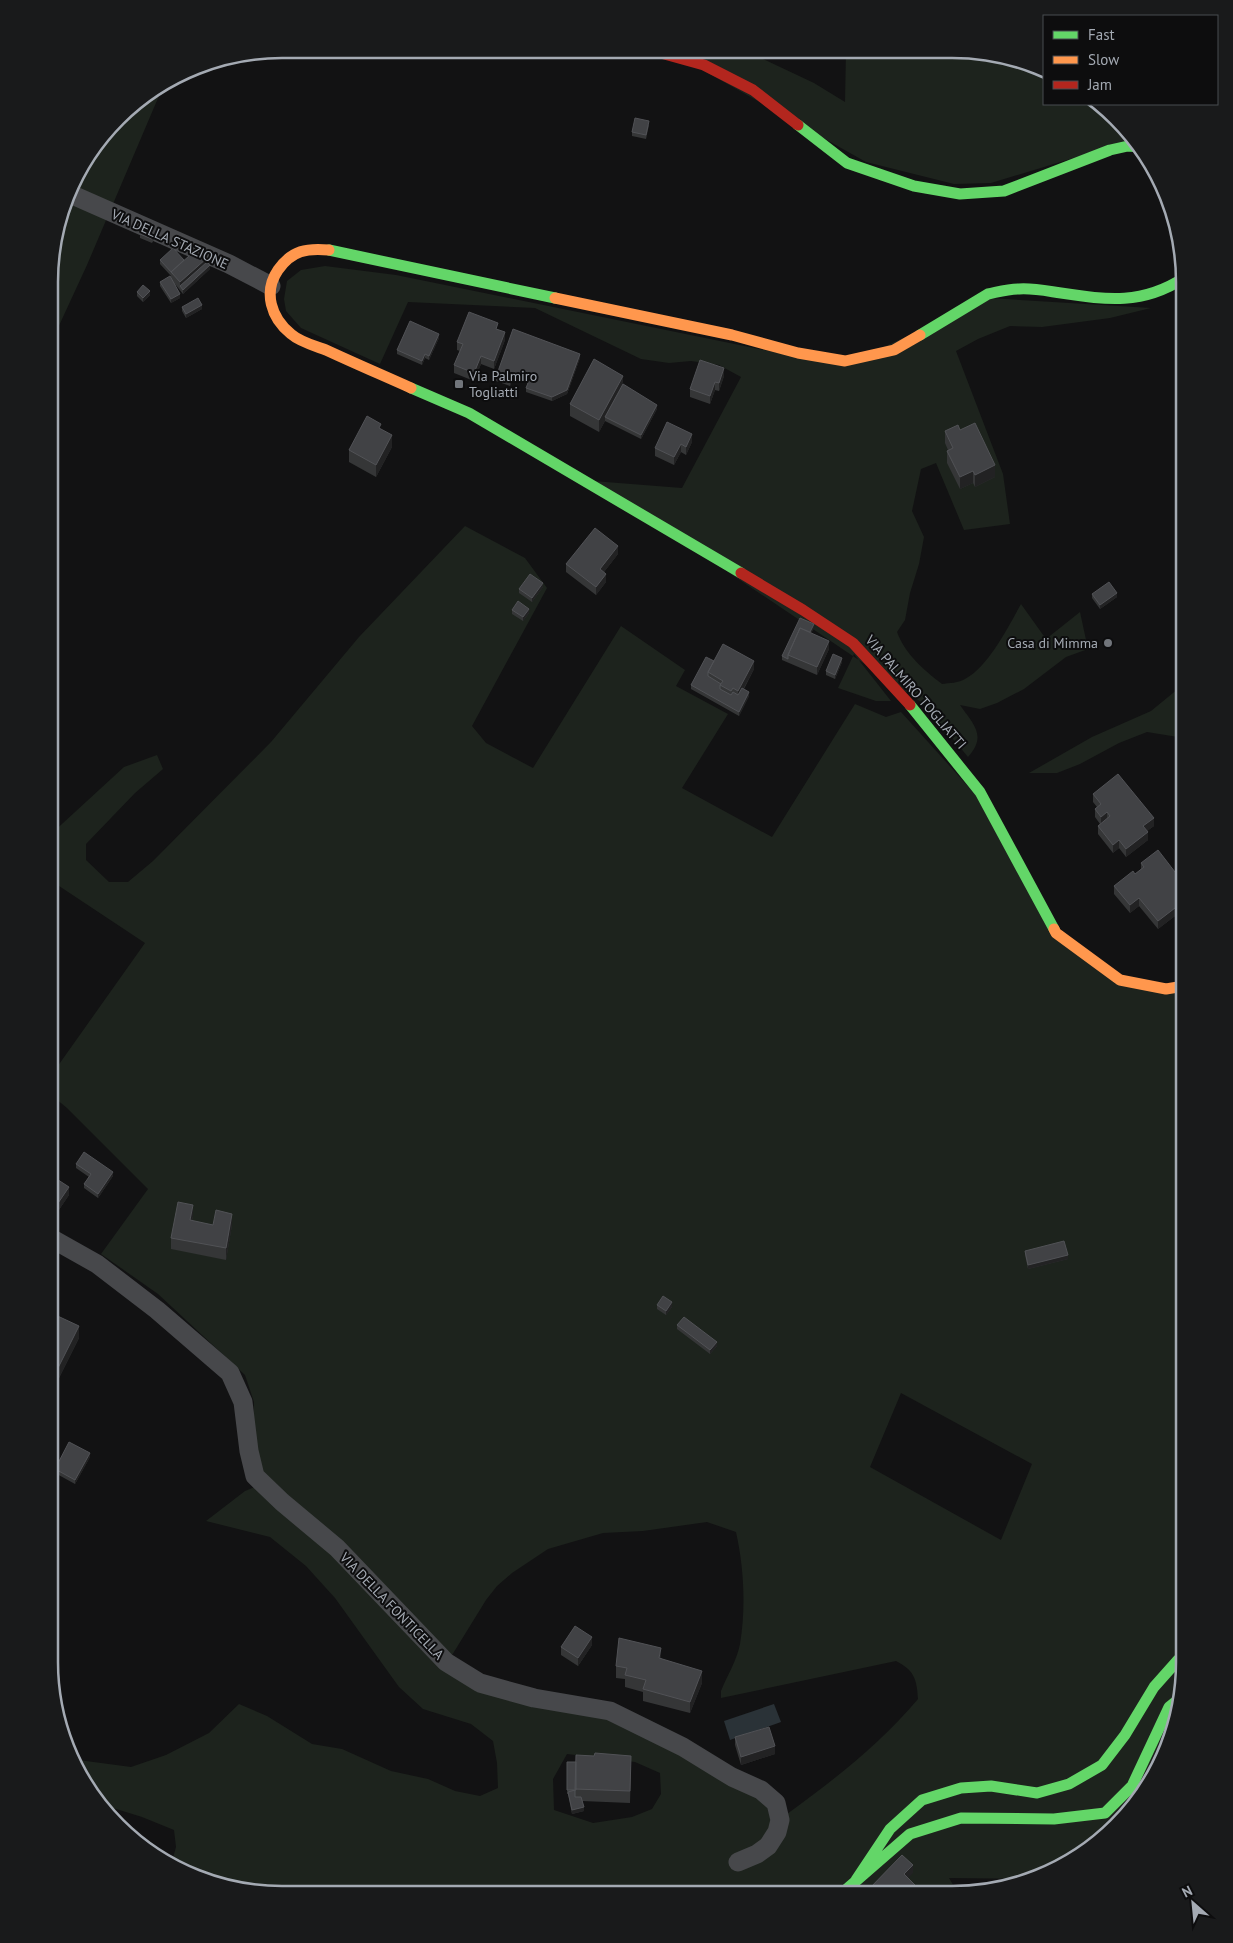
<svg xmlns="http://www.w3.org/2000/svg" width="1233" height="1943" viewBox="0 0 1233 1943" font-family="'PT Sans',sans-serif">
  <rect width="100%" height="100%" fill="#121213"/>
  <path fill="#1d231d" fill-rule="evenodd" d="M667 50H744L814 83 845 102 846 50 983 51 1044 68V104H1100L1136 139 991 183 954 184 866 162Z
    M164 84 87 265 51 343V251L73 178 128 107Z
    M325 266 396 275 843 366 989 298 1151 308 1110 318 1042 327 1010 326 978 339 956 351 1003 474 1010 524 964 530 936 463 921 469 912 511 924 537 919 564 910 593 905 620 897 632C905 654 924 670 942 684 949 683 959 683 965 679 989 666 1008 627 1021 604L1046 639 1080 612 1088 649 1066 657 1024 689 997 703 980 709 960 705C974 725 987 736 968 757L924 704 593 481 682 488 741 377 719 365 691 361 669 363 641 359 535 308 408 302 380 364 301 328 286 311 284 299 287 281 301 270Z
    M465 526 525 558 547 588 472 726 486 743 533 768 621 626 685 670 676 686 728 714 682 788 772 837 855 704 886 717 901 712 975 794 1053 935 1118 984 1184 990V1677L1167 1751 1136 1803 1094 1846 1041 1876 1030 1879 949 1878 958 1893 952 1894H803V1891L798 1894 648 1893 646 1889 632 1888 613 1893 251 1892 192 1877 171 1865 176 1847 174 1830 142 1817 97 1803 71 1759 131 1767 166 1755 209 1733 239 1704 267 1716 312 1744 342 1749 391 1771 428 1779 455 1791 480 1796 498 1788 497 1763 493 1741 471 1724 423 1709 399 1687 335 1598 306 1566 270 1537 206 1521 245 1491 260 1485 445 1665 610 1715 787 1814C834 1780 881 1743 918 1699 917 1679 914 1670 896 1661L721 1698V1691C727 1676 737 1660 740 1644 746 1608 744 1568 736 1532L707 1522 643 1531 603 1533 548 1549 512 1573 497 1586 486 1600 449 1660 258 1474 252 1445 254 1402 245 1375 158 1294 101 1254 148 1189 67 1108 50 1094V1077L145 943 50 880V835L124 767 157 755 163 769 135 793 86 844V860L109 882H128L153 861 271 742 359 637ZM901 1393 1032 1464 1001 1540 870 1467ZM567 1754 635 1762 660 1773 661 1794 652 1809 632 1817 593 1823 554 1810 553 1779Z
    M854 654 891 701H876L838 688Z
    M1184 684V738L1147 732 1119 743 1080 764 1057 773H1029L1092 737 1151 711Z"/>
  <path fill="#2a3237" d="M774 1704 781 1722 730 1740 724 1721Z"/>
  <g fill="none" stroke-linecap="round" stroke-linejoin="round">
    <path stroke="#47484b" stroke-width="19" d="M68 193 229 264 271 286
      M49 1237 97 1264 157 1310 230 1373 243 1402 249 1451 255 1476 282 1502 337 1548 446 1662 480 1683 534 1698 610 1711 683 1747 732 1777 761 1790 776 1803 780 1820 777 1832 768 1846 757 1854 738 1862"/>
    <path stroke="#63d668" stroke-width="11" d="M798 125 847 163 914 186 960 194 1004 191 1110 150 1128 146 1141 147
      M329 250 555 298
      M920 335 988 294C998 292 1008 289 1019 289 1033 288 1047 291 1061 293 1108 300 1142 305 1184 278
      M411 388 469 413 741 573
      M910 705 980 792 1054 929
      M856 1880 890 1829 922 1800 961 1788 991 1786 1037 1793 1069 1784 1102 1765 1125 1735 1154 1687 1178 1660 1184 1658
      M841 1894 910 1834 961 1818 1054 1819 1105 1813 1132 1786 1169 1707 1179 1699"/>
    <path stroke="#ff974d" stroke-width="11" d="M329 250C307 248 292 250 278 270 263 292 271 318 291 334 300 342 315 346 326 350 354 363 382 375 411 388
      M555 298 732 335 798 353 845 361 894 350 920 335
      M1054 929 1056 933 1120 980 1166 989 1184 986"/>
    <path stroke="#b3261e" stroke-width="11" d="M650 50 704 65 753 90 798 125
      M741 573 803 610 853 643 910 705"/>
  </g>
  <path fill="#353637" d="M649 125 646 139 632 136V132Z
    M140 234 155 238 152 243 140 238Z
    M160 260H184L210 269 183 294 175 284 180 298 171 303 160 286V282L171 277V276L160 264Z
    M137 292 150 295 143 302 137 296Z
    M182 307 202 309 186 318 182 311Z
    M498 329 505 340 494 369 481 364 474 381 454 373V365L460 351 457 350V342Z
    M439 338 429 360 425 358 422 365 397 354V350Z
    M580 358 567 394 552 401 526 392V388L528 382 514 376 510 386 496 381V377Z
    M724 376 719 391 715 390 710 404 690 397V389Z
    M623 384 657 409 641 439 605 421 599 432 570 416V404Z
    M381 429 392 447 376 477 349 462V450Z
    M960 430 995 477 975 487 973 483 960 489 947 463V451L948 450 945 443V431Z
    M692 442 686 455 681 452 674 465 655 456V448Z
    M618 554 604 572 606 582 596 595 566 572V564Z
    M543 587 532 602 519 593V589Z
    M1092 594 1117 597 1100 609 1092 598Z
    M512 610 529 613 523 621 512 614Z
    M814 628 811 633 829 649 817 675 782 660V656Z
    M714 661 754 669 744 689 749 696 739 716 691 689V685Z
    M842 662 835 679 826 675V671Z
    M1093 794 1154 826 1147 831 1148 840 1126 857 1119 848 1113 853 1098 834V826L1100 824 1095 817V809L1097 807 1093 802Z
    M1141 863 1175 872 1184 877V922L1182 924 1175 916 1158 929 1139 906 1130 913 1114 894V886L1135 874 1141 869Z
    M76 1164 113 1176 98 1198 84 1188V1184L89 1177 76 1168Z
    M49 1174 69 1195 52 1220 49 1218Z
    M193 1216 192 1221 213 1225H232L226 1260 171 1249V1238Z
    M1025 1251 1068 1259 1028 1269 1025 1255Z
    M657 1305 672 1307 666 1315 657 1309Z
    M49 1312 79 1338 58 1380 49 1375Z
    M677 1325 717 1346 710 1354 677 1329Z
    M90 1457 75 1484 55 1473V1469Z
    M592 1645 578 1666 561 1655V1647Z
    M661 1658 702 1683 690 1713 643 1701V1692L625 1687V1679L616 1678V1666Z
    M735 1737 775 1754 741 1765 735 1745Z
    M567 1762H576L631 1767 630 1803 582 1801 584 1811 572 1814 568 1794H567Z"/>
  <path fill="#222223" d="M207 258V266L180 286V282Z
    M210 265V269L183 294V290Z
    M150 291V295L143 302V298Z
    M180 294V298L171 303V299Z
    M202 305V309L186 318V314Z
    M505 332V340L494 369V361Z
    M439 334V338L429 360V356Z
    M425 354V358L422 365V361Z
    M580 354V358L567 394 552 401V397Z
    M481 356V364L474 381V373Z
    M724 368V376L719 391V383Z
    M514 372V376L510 386V382Z
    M623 376V388L605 417V421L599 432V420Z
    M715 382V390L710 404V396Z
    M657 405V409L641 439V435Z
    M692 434V442L686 455V447Z
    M392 435V447L376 477V465Z
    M681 444V452L674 465V457Z
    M995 465V477L975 487V475Z
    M973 471V483L960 489V477Z
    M618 546V554L600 577V569Z
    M606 574V582L596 595V587Z
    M543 583V587L532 602V598Z
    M1117 593V597L1100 609V605Z
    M529 609V613L523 621V617Z
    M814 624V628L808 640V636Z
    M829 641V649L817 675V667Z
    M842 658V662L835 679V675Z
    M754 661V669L738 699V691Z
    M749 692V696L739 716V712Z
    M1107 812V820L1101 825V817Z
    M1154 818V826L1143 834V826Z
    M1148 832V840L1126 857V849Z
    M1119 840V848L1113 853V845Z
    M1139 898V906L1130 913V905Z
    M1175 908V916L1158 929V921Z
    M1184 914V922L1182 924V916Z
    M113 1172V1176L98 1198V1194Z
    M69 1187V1195L52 1220V1212Z
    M193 1205V1216L190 1232V1220Z
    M232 1214V1225L226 1260V1248Z
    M1068 1255V1259L1028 1269V1265Z
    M672 1302V1307L666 1315V1311Z
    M79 1326V1338L58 1380V1368Z
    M717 1342V1346L710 1354V1350Z
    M90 1453V1457L75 1484V1480Z
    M592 1637V1645L578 1666V1658Z
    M661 1648V1660L659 1658Z
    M702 1671V1683L690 1713V1702Z
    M775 1746V1754L741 1765V1757Z
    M584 1807V1811L572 1814V1810Z
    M913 1865V1873L904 1882V1874Z
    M916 1886V1894H908Z"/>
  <path fill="#414245" stroke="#515256" d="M635 118 649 121 646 135 632 132Z
    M142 229 155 234 152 239 140 234Z
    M173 248 184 260 171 272 173 274 160 260Z
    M198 248 207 258 180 282 171 272Z
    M207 262 210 265 183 290 180 286Z
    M170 276 180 294 171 299 160 282Z
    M143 285 150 291 143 298 137 292Z
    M198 298 202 305 186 314 182 307Z
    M469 312 498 323 496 329 505 332 494 361 481 356 474 373 454 365 463 344 457 342Z
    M410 321 439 334 429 356 425 354 422 361 397 350Z
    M513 329 580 354 567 390 552 397 526 388 530 378 514 372 510 382 496 377Z
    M594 359 623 376 599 420 570 404Z
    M700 360 724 368 719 383 715 382 710 396 690 389Z
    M623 384 657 405 641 435 605 417Z
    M367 416 381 424 379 428 392 435 376 465 349 450Z
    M667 422 692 434 686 447 681 444 674 457 655 448Z
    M975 423 995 465 975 475 973 471 960 477 947 451 953 448 945 431 958 425 960 430Z
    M595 528 618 546 600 569 606 574 596 587 566 564Z
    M530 574 543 583 532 598 519 589Z
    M1109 582 1117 593 1100 605 1092 594Z
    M518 601 529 609 523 617 512 610Z
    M800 618 814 624 810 632 800 628 788 655V659L782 656Z
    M800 628 829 641 817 667 788 655Z
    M723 644 754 661 738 691 733 688 731 691 720 685 723 681 708 672Z
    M833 654 842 658 835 675 826 671Z
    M706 657 714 661 708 672V676L721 684 720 685V689L731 695 733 692 738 695 742 688 749 692 739 712 691 685Z
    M1118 774 1154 818 1143 826 1148 832 1126 849 1119 840 1113 845 1098 826 1110 816 1107 812 1101 817 1095 809 1101 804 1093 794Z
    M1158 850 1175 872 1178 870 1184 877V914L1182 916 1175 908 1158 921 1139 898 1130 905 1114 886 1133 871 1135 874 1144 867 1141 863Z
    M84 1152 113 1172 98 1194 84 1184 91 1174 76 1164Z
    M49 1174 69 1187 52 1212 49 1210Z
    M178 1202 193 1205 190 1220 213 1225 216 1210 232 1214 226 1248 171 1238Z
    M1064 1241 1068 1255 1028 1265 1025 1251Z
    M663 1296 672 1302 666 1311 657 1305Z
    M49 1312 79 1326 58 1368 49 1364Z
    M684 1317 717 1342 710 1350 677 1325Z
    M69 1442 90 1453 75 1480 55 1469Z
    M575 1626 592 1637 578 1658 561 1647Z
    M619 1638 661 1648 659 1658 702 1671 690 1702 643 1689 646 1680 625 1675 627 1668 616 1666Z
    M769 1727 775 1746 741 1757 735 1737Z
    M595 1753 631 1756 630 1791 575 1789 576 1755 594 1756Z
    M567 1762H576V1790H567Z
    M575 1790V1797H581L584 1807 572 1810 568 1792Z
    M902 1855 913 1865 904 1874 916 1886 908 1894H872L868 1890Z"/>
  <g fill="#71757b" stroke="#0d0d0e" stroke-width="2">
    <rect x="454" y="379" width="10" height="10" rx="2.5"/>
    <circle cx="1108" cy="643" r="5"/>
  </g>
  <g text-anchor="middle" stroke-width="4" stroke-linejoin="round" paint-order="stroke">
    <g font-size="14" fill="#a4aab3" stroke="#0d0d0e">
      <text transform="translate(170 239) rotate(24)" y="5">VIA DELLA STAZIONE</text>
      <text transform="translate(916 692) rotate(49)" y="5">VIA PALMIRO TOGLIATTI</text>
      <text transform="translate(392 1606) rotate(46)" y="5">VIA DELLA FONTICELLA</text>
    </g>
    <g font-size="14" fill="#a4aab3" stroke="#0d0d0e" text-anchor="start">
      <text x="469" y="381">Via Palmiro<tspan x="469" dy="16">Togliatti</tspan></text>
      <text x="1098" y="648" text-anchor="end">Casa di Mimma</text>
    </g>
  </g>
  <path d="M0 0H1233V1943H0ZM282 58H952A224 224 0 0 1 1176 282V1662A224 224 0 0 1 952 1886H282A224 224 0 0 1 58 1662V282A224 224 0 0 1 282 58Z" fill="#191a1b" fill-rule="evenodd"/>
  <path fill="none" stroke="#a4aab3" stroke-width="2.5" d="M282 58H952A224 224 0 0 1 1176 282V1662A224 224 0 0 1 952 1886H282A224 224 0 0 1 58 1662V282A224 224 0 0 1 282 58Z"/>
  <rect x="1043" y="15" width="175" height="90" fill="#0d0d0e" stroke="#494c50"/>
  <rect x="1053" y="31" width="25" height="8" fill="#63d668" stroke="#494c50"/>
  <text x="1088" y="40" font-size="15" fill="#a4aab3">Fast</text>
  <rect x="1053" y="56" width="25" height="8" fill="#ff974d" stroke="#494c50"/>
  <text x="1088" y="65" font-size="15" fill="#a4aab3">Slow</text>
  <rect x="1053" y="81" width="25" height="8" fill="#b3261e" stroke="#494c50"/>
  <text x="1088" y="90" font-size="15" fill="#a4aab3">Jam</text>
  <g transform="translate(1193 1903) rotate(333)" stroke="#0d0d0e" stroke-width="4" paint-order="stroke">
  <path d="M0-4L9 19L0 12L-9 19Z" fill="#a4aab3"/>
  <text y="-8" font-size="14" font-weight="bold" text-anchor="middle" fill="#a4aab3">N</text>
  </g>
</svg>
